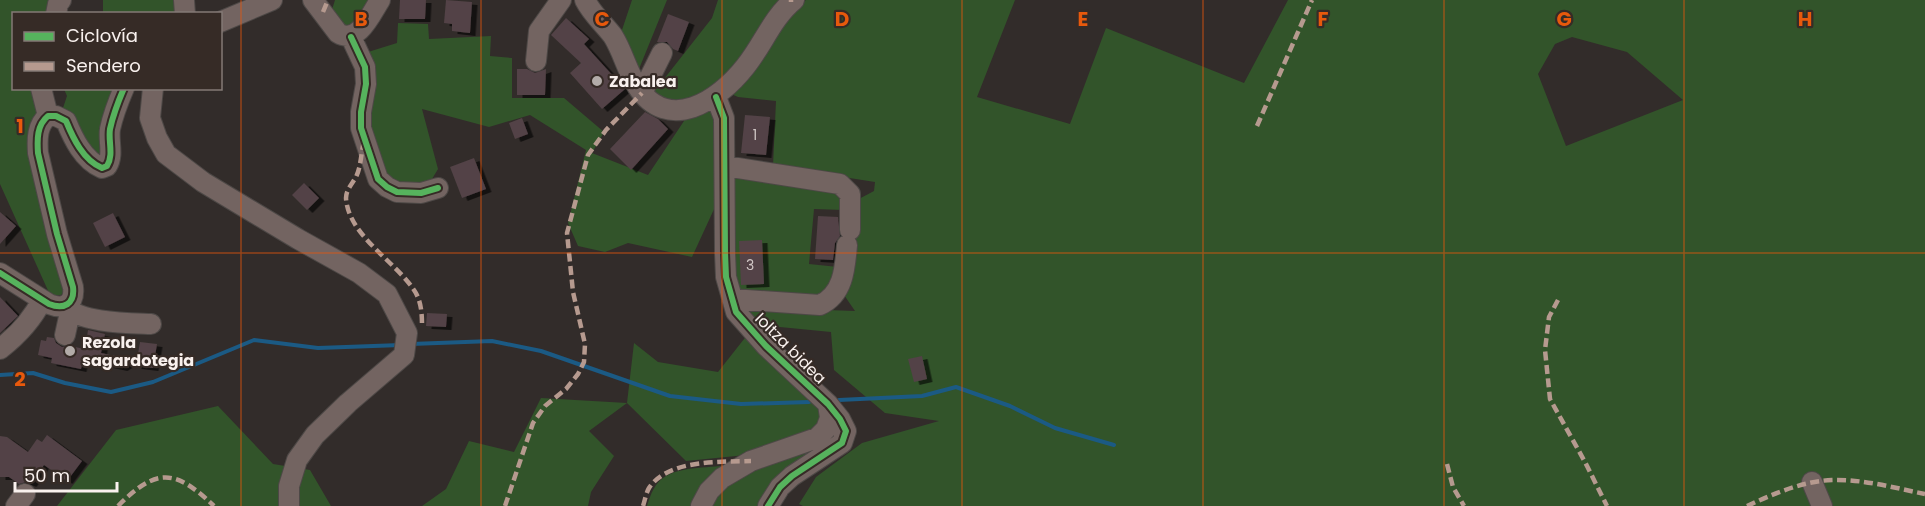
<svg xmlns="http://www.w3.org/2000/svg" width="1925" height="506" viewBox="0 0 1925 506" font-family="Poppins,sans-serif">
  <defs>
    <filter id="shadow"><feDropShadow dx="5.5" dy="3" stdDeviation="0" flood-color="#0009"/></filter>
  </defs>
  <rect width="100%" height="100%" fill="#322c2a"/>
  <path fill="#32542a" fill-rule="evenodd" d="M0 0H65L64 13 14 14V88L35 89 65 290 61 295H50L0 184Z
    M103 0H179L180 13 103 14Z
    M335 0H376L350 32 331 13Z
    M632 0H667L639 69 621 33Z
    M718 0H786L796 8 806 0H1015L977 97 1070 124 1106 28 1244 83 1288 0H1925V506H803L799 504 816 477 862 443 939 421 885 413 834 370 831 332 759 325 743 307 855 311 842 292 855 247 857 200 874 191 875 182 773 166 776 101 738 97 718 88 717 114 721 194 692 257 628 243 605 252 578 246 568 223 586 150 530 115 489 127 422 109 438 169 429 184 405 187 385 179 367 129 368 52 397 43 398 23 428 24 429 39 491 36 490 56 512 58V98H564L604 132 592 153 648 175 684 121 683 104 668 102 653 93 712 18ZM1572 37 1627 52 1683 100 1566 146 1538 74 1555 44Z
    M64 89H119L105 158 99 160 62 111 67 96Z
    M730 171 840 190 844 210 814 209 809 264 838 267 835 284 817 297 736 293Z
    M748 334 781 365 824 415 817 431 756 454 686 461 627 403 589 431 614 456 591 492 588 506H422L446 489 469 441 514 452 541 398 627 403 634 343 658 362 718 372Z
    M218 406 273 464 310 470 331 506H57L116 430Z
    M835 420 839 438 763 506H647C651 494 654 483 666 476 688 464 715 470 738 462 770 452 804 434 835 420Z"/>
  <g fill="none" stroke-linecap="round" stroke-linejoin="round">
    <path stroke="#1b5a84" stroke-width="4" d="M411 344 492 341 541 351 670 396 741 404 809 402
      M0 375 33 373 65 383 111 392 153 382 254 340 318 348 401 345
      M839 400 922 396 956 387 1010 406 1055 428 1114 445"/>
  </g>
  <path fill="#524246" filter="url(#shadow)" d="M400 0H426L425 19H399Z
    M446 0 472 2 470 33 452 31V24L444 23Z
    M668 14 689 22 678 51 673 49 667 42H657Z
    M566 18 589 39 584 44 625 89 602 109 570 73 581 63 551 35Z
    M517 69H527L535 73 546 69 545 95H517Z
    M645 112 658 119 668 129 631 170 610 149Z
    M745 115 770 117 766 155 741 153Z
    M522 118 528 134 515 139 509 123Z
    M474 158 486 189 462 198 450 167Z
    M304 183 319 198 307 210 292 195Z
    M0 212 16 226 0 244Z
    M113 213 125 237 105 247 93 223Z
    M818 216 838 217 840 236 835 243 833 260 815 259Z
    M762 240 764 284 741 285 739 241Z
    M0 297 18 316 0 333Z
    M427 313 447 314 446 327 426 326Z
    M88 330 105 334 101 353 135 360 122 368 83 360 81 369 51 363 52 358 38 355 41 340 46 341 47 337 54 338 56 343 62 347 70 346 85 349Z
    M140 342 157 344 153 368 136 366Z
    M922 356 927 379 914 382 908 359Z
    M47 435 82 461 67 481 44 465 31 484 26 482 19 484 9 477H0V436L7 437 28 452 37 439 42 442Z"/>
  <g fill="none" stroke-linecap="round" stroke-linejoin="round">
    <defs>
      <path id="minor" d="M184 0 185 14
        M313 0 338 33C358 45 371 14 380 0
        M585 0C592 14 604 24 613 36 623 52 627 71 637 86 668 135 719 100 745 67 763 45 772 18 794 0
        M56 14 58 4 61 0
        M220 22 272 0
        M351 37 365 67 366 84 361 112V128L378 179 387 187 397 192 421 193 438 188
        M536 61 539 31 561 0
        M41 88 48 116
        M153 88 150 118 157 138 166 154 203 182 298 239 359 273 387 294 407 333 404 355 348 403 315 435 297 460 289 486V506
        M642 93 662 53
        M716 97 724 118 725 253 726 277 736 312 766 346 828 404 840 419 846 431 842 443 792 476 780 487 768 506
        M725 166 840 184 850 194V230
        M0 273 49 304C64 310 75 304 73 287L57 234 38 153C37 139 37 125 48 116H56L66 121C73 138 83 160 102 168L107 166C114 155 108 141 110 129 113 115 118 102 124 88
        M732 299 820 305C844 294 845 267 847 245
        M64 306C81 323 128 323 151 324
        M65 335 70 312
        M0 349C18 335 32 320 42 300
        M1812 482 1822 506
        M16 506 25 494
        M701 506 709 491 722 478 751 461 817 438 826 429 830 418 828 404"/>
    </defs>
    <use href="#minor" stroke="#4d4846" stroke-width="22"/>
    <use href="#minor" stroke="#736461" stroke-width="20"/>
    <path stroke="#b69a8f" stroke-width="4.5" stroke-dasharray="9 4.5" stroke-linecap="butt" d="M791 0V2
      M323 12 328 0
      M1257 126 1312 0
      M364 141C361 153 361 167 356 177 352 184 346 190 346 198 348 235 395 261 414 290 421 300 422 313 422 325
      M1558 300 1549 317 1545 350 1550 399 1585 462 1607 506
      M1447 464 1453 487 1464 506
      M118 506C157 467 175 469 214 506
      M505 506 533 423 545 406 566 389 578 374 584 362 585 344 573 292 567 233 588 155 606 130 642 93
      M643 506C645 500 646 493 649 488 668 459 721 462 751 461
      M1747 506C1773 494 1803 481 1832 480 1863 479 1895 488 1925 494"/>
    <defs>
      <path id="cycleway" d="M351 37 365 67 366 84 361 112V128L378 179 387 187 397 192 421 193 438 188
        M716 97 724 118 725 253 726 277 736 312 766 346 828 404 840 419 846 431 842 443 792 476 780 487 768 506
        M0 273 49 304C64 310 75 304 73 287L57 234 38 153C37 139 37 125 48 116H56L66 121C73 138 83 160 102 168L107 166C114 155 108 141 110 129 113 115 118 102 124 88"/>
    </defs>
    <use href="#cycleway" stroke="#362b26" stroke-width="10"/>
    <use href="#cycleway" stroke="#56b35d" stroke-width="6"/>
  </g>
  <path fill="none" stroke="#e8590c" stroke-width="1.5" stroke-opacity="0.55" d="M241 0V506M481 0V506M722 0V506M962 0V506M1203 0V506M1444 0V506M1684 0V506M0 253H1925"/>
  <g fill="#b3aca9" stroke="#362b26" stroke-width="2">
    <circle cx="597" cy="81" r="6"/>
    <circle cx="70" cy="351" r="6"/>
  </g>
  <g text-anchor="middle" stroke-width="4.5" stroke-linejoin="round" paint-order="stroke">
    <g font-size="14" fill="#cfc5c4">
      <text x="755" y="140">1</text>
      <text x="750" y="270">3</text>
    </g>
    <g font-size="16" font-weight="bold" fill="#f9f1ee" stroke="#362b26" text-anchor="start">
      <text x="609" y="87">Zabalea</text>
      <text x="82" y="348">Rezola<tspan x="82" dy="18">sagardotegia</tspan></text>
    </g>
    <g font-size="16" fill="#f9f1ee" stroke="#362b26">
      <text transform="translate(791 348) rotate(45)" y="6">Ioltza bidea</text>
    </g>
  </g>
  <g font-size="20" text-anchor="middle" font-weight="bold" fill="#e8590c" stroke="#362b26" stroke-width="4.5" stroke-linejoin="round" paint-order="stroke">
    <text x="361" y="26">B</text>
    <text x="602" y="26">C</text>
    <text x="842" y="26">D</text>
    <text x="1083" y="26">E</text>
    <text x="1323" y="26">F</text>
    <text x="1564" y="26">G</text>
    <text x="1805" y="26">H</text>
    <text x="20" y="133">1</text>
    <text x="20" y="386">2</text>
  </g>
  <rect x="12" y="12" width="210" height="78" fill="#362b26" stroke="#847a76" stroke-width="1.5"/>
  <rect x="24" y="32" width="30" height="9" fill="#56b35d" stroke="#847a76" stroke-width="1.5"/>
  <text x="66" y="42" font-size="18" fill="#f9f1ee">Ciclovía</text>
  <rect x="24" y="62" width="30" height="9" fill="#b69a8f" stroke="#847a76" stroke-width="1.5"/>
  <text x="66" y="72" font-size="18" fill="#f9f1ee">Sendero</text>
  <path d="M15 482v9h102v-9" fill="none" stroke="#f9f1ee" stroke-width="3"/>
  <text x="24" y="482" font-size="18" fill="#f9f1ee" stroke="#362b26" stroke-width="4.5" paint-order="stroke">50 m</text>
</svg>
